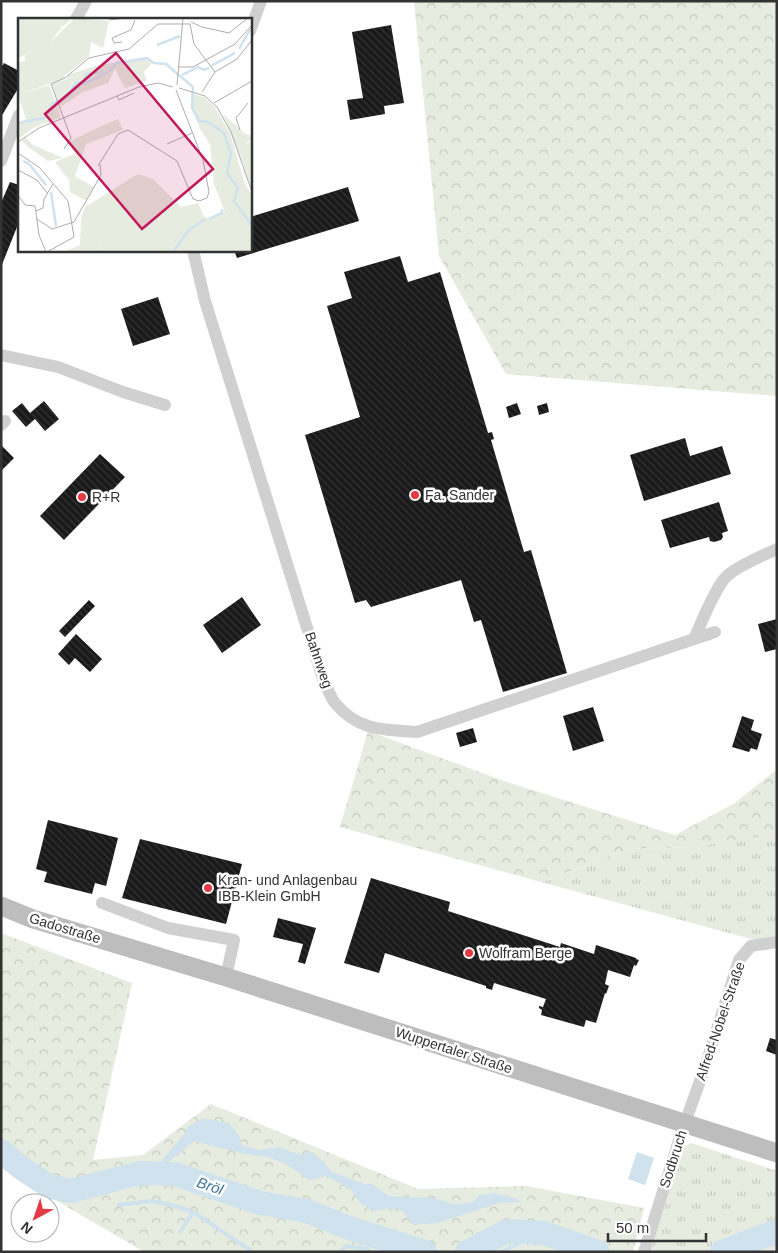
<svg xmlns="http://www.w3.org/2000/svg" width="778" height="1253" viewBox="0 0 778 1253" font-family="Helvetica,sans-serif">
  <defs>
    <pattern id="grass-tufts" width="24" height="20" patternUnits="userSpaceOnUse" patternTransform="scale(1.25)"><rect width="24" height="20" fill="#e6ecdf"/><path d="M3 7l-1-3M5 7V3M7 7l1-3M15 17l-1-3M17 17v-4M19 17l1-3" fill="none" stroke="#c6cbc0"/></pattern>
    <pattern id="forest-crowns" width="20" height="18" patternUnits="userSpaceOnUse" patternTransform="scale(1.25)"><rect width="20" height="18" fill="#e6ecdf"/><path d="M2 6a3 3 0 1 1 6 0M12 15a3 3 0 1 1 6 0" fill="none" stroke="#c6cbc0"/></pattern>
    <pattern id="building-back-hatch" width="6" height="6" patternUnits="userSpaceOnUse" patternTransform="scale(1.25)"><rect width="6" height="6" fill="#1a1a1a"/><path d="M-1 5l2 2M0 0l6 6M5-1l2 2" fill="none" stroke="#333"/></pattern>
  </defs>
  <rect width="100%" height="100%" fill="#fff"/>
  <path fill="url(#grass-tufts)" d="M777 834V946L541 882 629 849 693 847Z
    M691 1143 777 1171V1252H650L684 1147Z"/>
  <path fill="url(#forest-crowns)" d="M414 1H777V396L506 374 439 256Z
    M368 731 504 781 675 835 735 803 777 769V834L693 847 629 849 541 882 340 827Z
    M1 933 132 983 93 1160 143 1155 211 1104 418 1189 526 1186 644 1208 633 1252H144L1 1168Z"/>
  <path fill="#cfe2ee" d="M204 1118 229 1123 240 1137 241 1145 260 1150 279 1147 297 1154 312 1152 324 1162 332 1172 365 1184H372L389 1196 433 1198 454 1204 471 1203 481 1195 494 1193 515 1198 521 1202 499 1203 437 1223 413 1225 403 1212 396 1208 374 1211 360 1203 351 1190 327 1176 309 1180 286 1164 267 1157 245 1154 194 1141 166 1164 162 1160 185 1133 187 1127Z
    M637 1152 654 1158 645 1185 628 1179Z"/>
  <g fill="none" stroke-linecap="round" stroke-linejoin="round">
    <path stroke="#cfe2ee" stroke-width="4" d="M119 1205 150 1201 172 1205 193 1212
      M180 1232 193 1212 253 1252
      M339 1252 347 1246 367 1249 370 1252
      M501 1252 540 1233"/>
    <path stroke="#cfe2ee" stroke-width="24" d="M1 1151 20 1167 50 1187 71 1191 140 1173 175 1174 260 1203 307 1211 349 1228 425 1252
      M467 1252 507 1231 544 1233 598 1252
      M722 1252 777 1231"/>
  </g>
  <path fill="url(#building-back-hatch)" d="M391 25 404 103 384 106 385 114 350 120 347 100 363 98 352 32Z
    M4 63 19 71V87L1 117V68Z
    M10 182 19 185V222L1 267V203Z
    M348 187 359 221 237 258 234 250H250V217Z
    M400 256 408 282 440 272 488 433 492 432 494 439 491 440 524 552 531 550 567 673 503 692 481 620 474 622 461 580 371 607 366 600 355 603 305 435 360 417 327 306 352 298 344 272Z
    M158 297 170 334 133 346 121 309Z
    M44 401 59 419 45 431 35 419 26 427 12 411 22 403 30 413Z
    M517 403 521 414 509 418 506 407Z
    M547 403 549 412 539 415 537 406Z
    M685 438 690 456 722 446 731 474 644 501 630 455Z
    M1 445 14 458 1 471Z
    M100 454 125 477 64 540 40 516Z
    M719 502 728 531 722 533 723 537 721 540 714 542 710 541 709 537 670 548 661 520Z
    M242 597 261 625 222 653 203 625Z
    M89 600 95 606 65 637 59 631Z
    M777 619V649L765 652 758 624Z
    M76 634 102 659 90 672 75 658 69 665 58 654Z
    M593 707 604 741 573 751 563 716Z
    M742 716 754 720 751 730 762 734 757 750 751 748 749 752 732 747Z
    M473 728 477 742 460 747 456 733Z
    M48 820 118 838 106 886 95 883 92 894 44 882 47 872 36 869Z
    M140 839 242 864 226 924 122 898Z
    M371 878 450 902 448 911 560 947 561 943 594 954 596 945 636 958V959L639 960 636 966 634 965 630 977 608 970 605 984 609 986 606 994 605 993 596 1023 586 1020 584 1027 541 1015 542 1010 539 1008V1006L543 1007 546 999 494 983 492 990 486 988V986L385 953 379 973 344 963Z
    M278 918 316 928 305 964 298 962 303 944 273 937Z
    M770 1038 777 1040V1055L766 1051Z"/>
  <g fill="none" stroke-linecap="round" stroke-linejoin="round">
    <path stroke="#d0d0d0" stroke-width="12" d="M76 19 86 1
      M250 31 261 1
      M1 161 19 115
      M193 250 205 301 323 679C327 686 330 697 335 703 358 731 384 730 417 732L715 632
      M1 355 58 367 123 392 165 405
      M1 425 5 421
      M694 639C701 624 715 588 726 577 735 567 764 555 777 549
      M102 903 168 928 234 940 226 977
      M644 1252 681 1134 705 1067 739 960 751 946 777 942"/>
    <path stroke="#bdbdbd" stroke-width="19" d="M1 906 33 919 226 977 777 1153"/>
  </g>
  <g fill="#e63946" stroke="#fff" stroke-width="2">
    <circle cx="415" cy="495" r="5"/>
    <circle cx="82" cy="497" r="5"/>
    <circle cx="208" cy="888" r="5"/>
    <circle cx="469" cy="953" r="5"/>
  </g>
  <g text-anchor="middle" stroke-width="5" stroke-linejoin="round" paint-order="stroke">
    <g font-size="14" fill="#333" stroke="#fff" text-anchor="start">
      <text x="425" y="500">Fa. Sander</text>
      <text x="92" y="502">R+R</text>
      <text x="218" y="885">Kran- und Anlagenbau<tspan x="218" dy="16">IBB-Klein GmbH</tspan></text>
      <text x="479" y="958">Wolfram Berge</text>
    </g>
    <g font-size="14" fill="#333" stroke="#fff">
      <text transform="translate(319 660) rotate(71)" y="5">Bahnweg</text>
      <text transform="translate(65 928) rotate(17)" y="5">Gadostraße</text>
      <text transform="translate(720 1021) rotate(-71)" y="5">Alfred-Nobel-Straße</text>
      <text transform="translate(454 1050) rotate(18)" y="5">Wuppertaler Straße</text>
      <text transform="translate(673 1159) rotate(-72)" y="5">Sodbruch</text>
    </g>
    <g font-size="15" font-style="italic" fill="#3f7597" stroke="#fff">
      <text transform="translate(210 1186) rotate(19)" y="5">Bröl</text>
    </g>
  </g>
  <g transform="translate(18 18)">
    <rect width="234" height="234" fill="#fff"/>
    <path d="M0 0H55L44 9 41 7 43 10 31 26 57 0 91 3 85 30 73 24 71 39 46 58 0 72V45L8 42 6 38 20 31 0 40ZM68 55 67 61 55 64 49 76 37 79 34 66ZM31 67 43 99 15 110 0 121V105L8 101 0 77ZM173 75 187 80 196 88 212 115 226 164 234 178V211L196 166 192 126 182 111 174 90ZM77 111 72 121 57 136 50 124ZM228 116 234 118V173L226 150 225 128 233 123ZM60 160 76 169 68 183 52 174 51 162ZM63 201 66 215 89 234H46L62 227Z" fill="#e6ecdf"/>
    <path d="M124 40 134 45 126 54 129 63 107 70 97 51 90 65 65 74 42 89 37 79 49 76 56 64 67 61 68 55 49 61 50 57 81 47ZM46 58 47 60 0 77V72L7 68ZM205 96 233 121 225 128 229 138 227 150ZM100 101 105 112 68 126 57 158 60 160 51 162 37 144 57 136 77 111ZM7 119 15 127 45 140 30 143 10 129 4 123ZM120 156 135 161 163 189 180 185 186 199 192 200 207 194 196 166 233 207 234 234H89L82 228 69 225 63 201 67 189Z" fill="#e6ecdf"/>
    <path fill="none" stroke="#cfe2ee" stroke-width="2.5" d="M139 27 162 18M221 31 233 10M193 48 217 35M164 57 180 49 186 52 191 50M50 79 57 65 65 64 68 56 84 54 83 51M0 105 26 100 35 85 50 79 58 69 88 56 99 45 129 40 136 45 148 46 175 69 174 90 181 103 190 104 206 115 213 135 209 155 220 170 216 183 234 207M5 143 11 146 28 167M33 174 38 208M191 201 204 195V191M155 234 170 213 187 201"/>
    <path fill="none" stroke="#adadad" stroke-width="1" d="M91 2 108 0M173 4 184 9 211 15 230 0M172 6 176 26 197 54M104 24 96 25 94 20 113 12 117 2M161 49H175L217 26 234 7M159 67 165 0M161 70 187 78 199 89 213 114 234 174M184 74 197 54 219 41 234 22M99 78 101 82 116 75M196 85 234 63M222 112 218 100 230 85M0 124 21 110 121 69 140 65 155 69M149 126 174 115M46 131 53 120 33 66 47 60 71 40 111 31 140 6H172M0 135 22 150 50 183 56 219 29 234M80 148 100 116 110 112 159 143 175 181 181 183 189 180 191 174 185 142 158 72M0 152 19 162 30 176M0 177 7 187 17 188 21 217 28 234M18 193 25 190 26 181 35 166M19 201 34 211 56 204 83 157 82 146"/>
    <path fill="#c2185b" fill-opacity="0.15" stroke="#c2185b" stroke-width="2.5" d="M98 35 195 151 124 211 27 96Z"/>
    <rect width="234" height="234" fill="none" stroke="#333" stroke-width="2.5"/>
  </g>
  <rect width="778" height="1253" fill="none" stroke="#333333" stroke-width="5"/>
  <g transform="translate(35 1218) rotate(220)"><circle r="24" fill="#ffffff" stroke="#adadad"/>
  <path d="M0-4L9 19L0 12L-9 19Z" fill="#e63946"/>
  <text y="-8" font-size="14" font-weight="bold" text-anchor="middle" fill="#333333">N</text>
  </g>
  <path d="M608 1233v8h98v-8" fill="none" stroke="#333333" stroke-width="2.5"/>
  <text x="616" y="1233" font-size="15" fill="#333333" stroke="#ffffff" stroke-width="4" paint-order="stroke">50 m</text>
</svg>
